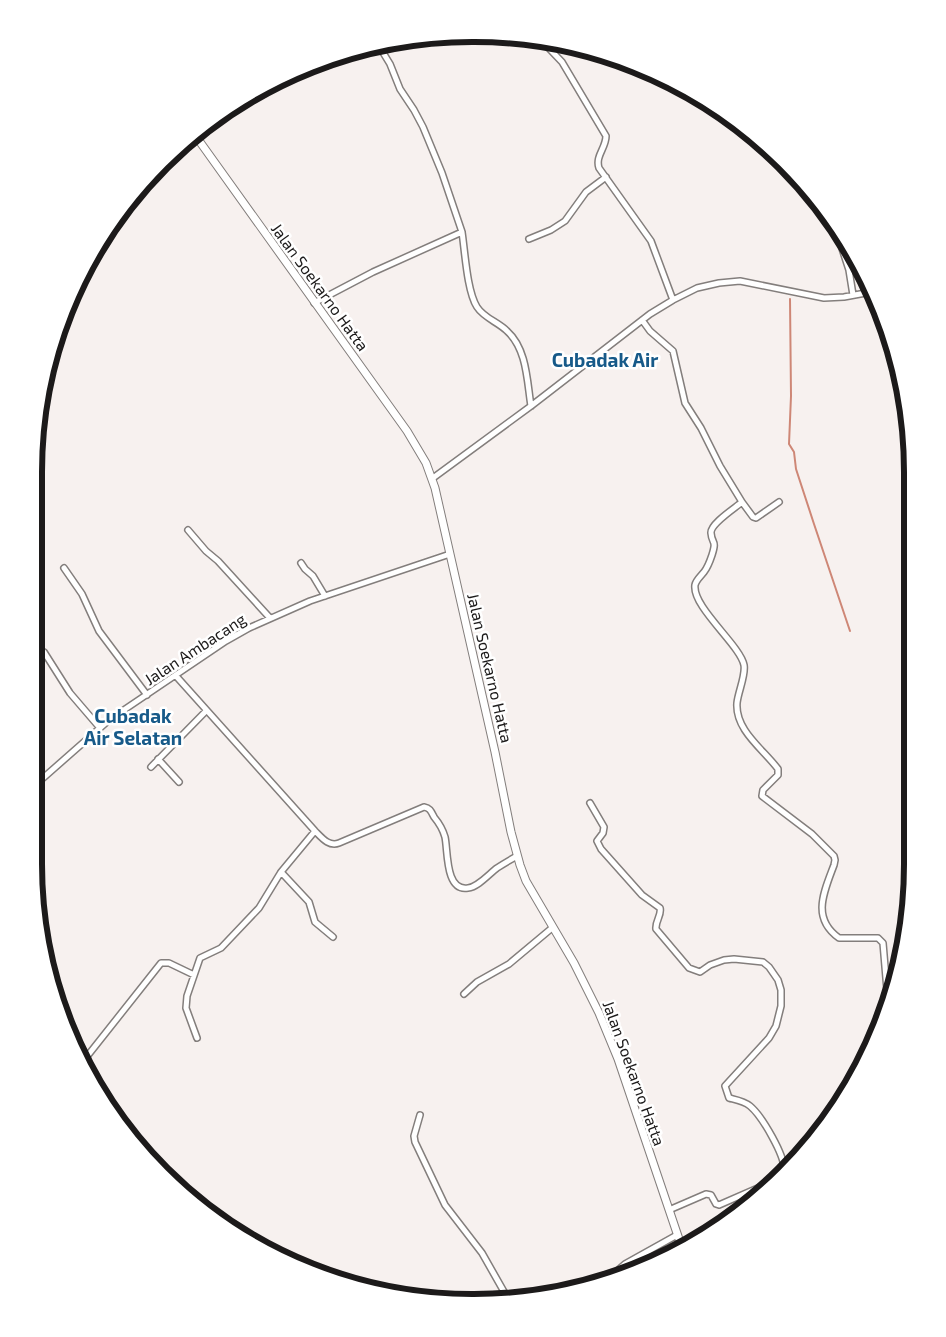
<svg xmlns="http://www.w3.org/2000/svg" width="946" height="1337" viewBox="0 0 946 1337" font-family="'Exo 2',sans-serif">
  <rect width="100%" height="100%" fill="#f7f1ef"/>
  <g fill="none" stroke-linecap="round" stroke-linejoin="round">
    <path stroke="#ce8776" stroke-width="2" d="M790 299 791 396 789 444 794 452 796 469 814 524 850 631"/>
    <defs>
      <path id="street" d="M543 42 562 62 606 136C606 148 595 156 599 168L651 241 673 300
        M462 232C465 252 467 291 477 307 484 318 498 322 507 331 527 349 527 381 531 406
        M838 236 849 270 853 295
        M529 239 551 230 565 221 586 192 606 177
        M314 303 373 272 462 232 442 173 423 127 414 110 400 89 390 64 379 46
        M642 320 650 331 673 351 685 403 701 428 720 466 742 502C735 508 710 524 711 533 712 545 717 539 712 555 710 561 708 567 704 572 701 576 696 580 695 585 692 607 740 645 744 665 746 675 738 692 737 703 735 730 763 749 778 769V775L763 790 762 796 812 834 834 856 835 860 834 865C824 892 811 918 839 938H878L883 943 888 1002
        M433 478 531 406 650 314 673 300 697 288 719 283 740 281 824 298 844 297 871 292
        M742 502 753 517 756 518 779 502
        M188 530 206 551 218 561 270 618
        M301 563 305 569 313 576 325 596
        M64 568 82 594 99 631 147 695
        M34 652 40 650 44 652 70 693 100 728
        M176 676 315 831C322 838 329 847 339 843L424 807C430 808 431 811 434 817 439 823 443 830 445 837 448 850 445 892 468 888 478 887 489 874 497 868 503 864 510 860 517 856
        M158 759 179 782
        M151 767 206 711
        M34 786 109 720 226 641 249 628 310 601 450 554
        M590 803 604 827 603 833 597 841 601 849 642 895 660 908C662 915 655 921 656 929L689 968 700 972 710 965 724 960 734 959 763 962 769 967 778 980 781 990V1006L776 1026 769 1038 725 1086 729 1098C737 1100 744 1101 750 1106 762 1116 786 1157 784 1171
        M281 872 309 902 315 922 333 937
        M464 994 477 982 509 964 552 928
        M197 1038 186 1008 187 996 200 958 221 948 259 908 281 872 315 831
        M85 1059 161 963H169L194 975
        M420 1115 414 1136 415 1142 445 1205 482 1253 507 1297
        M669 1210 706 1194 711 1195 716 1204 719 1205 776 1180
        M609 1278 625 1264 677 1235"/>
      <path id="secondary" d="M195 135 407 431 426 463 435 488 495 752 511 832 520 865 526 881 574 963 599 1013 618 1059 682 1248"/>
    </defs>
    <use href="#street" stroke="#837e7c" stroke-width="8"/>
    <use href="#secondary" stroke="#837e7c" stroke-width="9"/>
    <use href="#street" stroke="#fff" stroke-width="5"/>
    <use href="#secondary" stroke="#fff" stroke-width="7"/>
  </g>
  <g text-anchor="middle" stroke-width="5" stroke-linejoin="round" paint-order="stroke">
    <g font-size="16" fill="#1c1a1a" stroke="#fff">
      <text transform="translate(320 287) rotate(54)" y="6">Jalan Soekarno Hatta</text>
      <text transform="translate(195 649) rotate(-33)" y="6">Jalan Ambacang</text>
      <text transform="translate(490 668) rotate(77)" y="6">Jalan Soekarno Hatta</text>
      <text transform="translate(634 1073) rotate(70)" y="6">Jalan Soekarno Hatta</text>
    </g>
    <g font-size="19" font-weight="bold" fill="#175a89" stroke="#fff">
      <text x="605" y="367">Cubadak Air</text>
      <text x="133" y="723">Cubadak<tspan x="133" dy="22">Air Selatan</tspan></text>
    </g>
  </g>
  <path d="M0 0H946V1337H0ZM472 42H474A430 430 0 0 1 904 472V864A430 430 0 0 1 474 1294H472A430 430 0 0 1 42 864V472A430 430 0 0 1 472 42Z" fill="#fff" fill-rule="evenodd"/>
  <path fill="none" stroke="#1c1a1a" stroke-width="6" d="M472 42H474A430 430 0 0 1 904 472V864A430 430 0 0 1 474 1294H472A430 430 0 0 1 42 864V472A430 430 0 0 1 472 42Z"/>
</svg>
